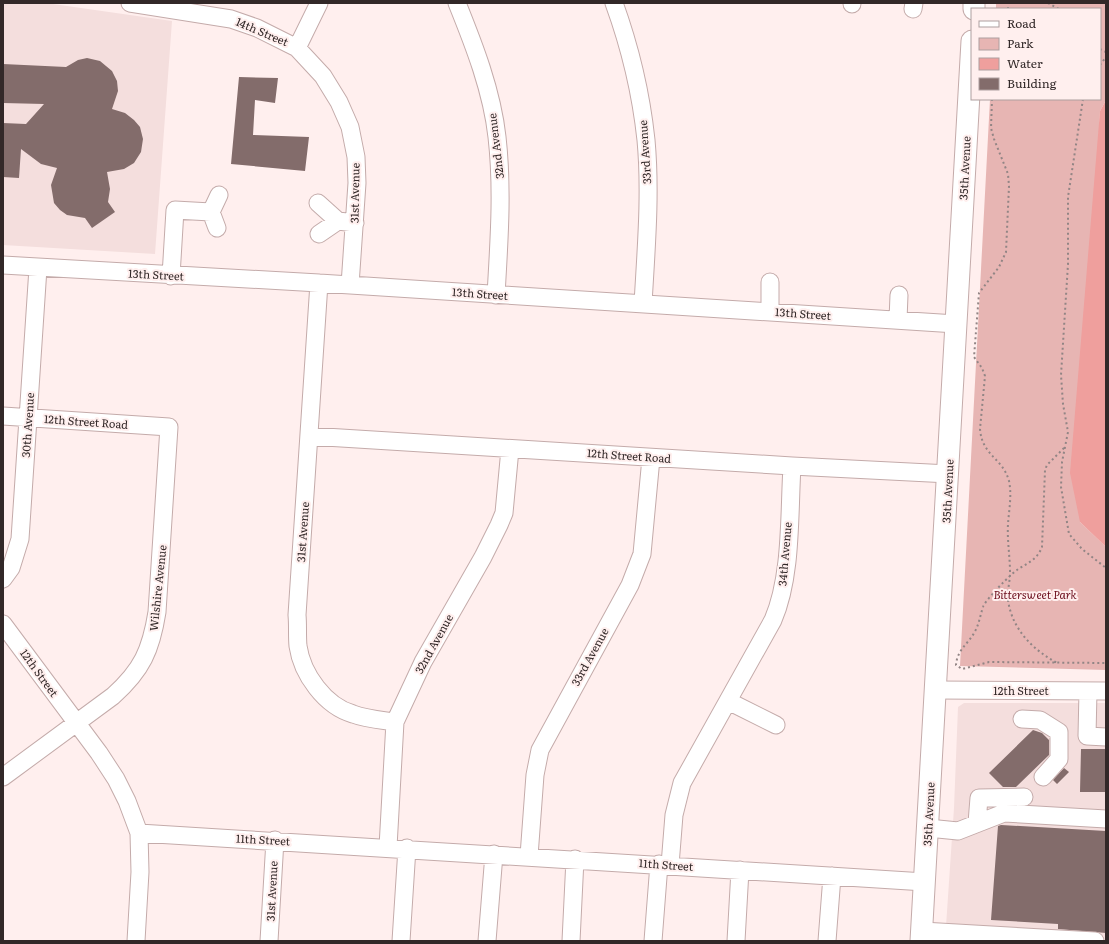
<svg xmlns="http://www.w3.org/2000/svg" width="1109" height="944" viewBox="0 0 1109 944" font-family="Literata,serif">
  <rect width="100%" height="100%" fill="#ffefee"/>
  <path fill="#f4dedd" d="M3 3H46L172 21 155 254 3 245Z
    M964 703H1106V941H945L954 808 958 707Z"/>
  <path fill="#e7b5b3" d="M996 3H1106V100L1100 111 1080 522 1106 547V670L960 666 990 99H1100V9H996Z"/>
  <path fill="#ef9f9d" d="M1106 100V547L1080 522 1070 473 1100 111Z"/>
  <path fill="#836c6b" d="M87 58 100 61 112 71 117 81 118 91 112 109 125 113 134 120 140 127 143 139 141 152 134 163 124 169 107 172 110 189 108 202 115 212 92 228 85 218 67 215 60 210 54 203 51 185 57 168 41 164 21 149 19 178 3 177V123L26 124 44 104 3 103V64L66 67 78 60Z
    M239 77 278 78 275 103 255 100 253 135 309 137 305 171 231 164Z
    M1033 730 1042 733 1049 740V755L1016 787H1003L989 773Z
    M1081 749H1106V792H1080Z
    M1064 768 1069 772 1057 784 1053 780Z
    M1001 825 1106 831V933L1058 929V924L991 920 998 826Z"/>
  <g fill="none" stroke-linecap="round" stroke-linejoin="round">
    <defs>
      <path id="minor" d="M130 3 231 19 257 28 297 48 323 76 339 102 350 127 356 157 357 183 350 285
        M457 3C474 45 492 91 497 137 503 190 499 242 496 295
        M614 3C630 47 641 93 646 140 651 194 646 250 643 304
        M852 4V3
        M913 9 914 3
        M297 48 319 3
        M318 203 338 221 355 223
        M211 212 219 195
        M319 234 338 221
        M3 265 319 283 956 324
        M171 276 175 210 211 212 217 228
        M319 283 297 615C298 625 297 636 298 646 302 674 325 706 353 714 366 719 381 720 395 722
        M770 312V282
        M898 320 899 295
        M3 416 169 427 157 612C151 650 142 670 113 696L3 777
        M309 436 792 466 949 474
        M3 579 11 568 20 539 38 268
        M3 624 99 753 116 779 127 801 139 833 140 872 136 941
        M936 690 1106 691
        M1088 691 1087 736 1106 737
        M728 701 776 725
        M1022 719 1040 720 1059 732V759L1043 777
        M977 823 979 798 1024 797
        M928 828 958 831 1004 813 1106 819
        M139 833 925 882
        M388 847 395 722 423 662 483 557 499 525 504 513 510 449
        M529 856 535 775 540 750 630 585 642 554 651 458
        M670 865 674 815 682 783 773 620C792 576 789 515 792 466
        M922 931 1095 941
        M269 941 275 840
        M401 941 407 848
        M487 941 494 854
        M571 941 575 859
        M653 941 659 864
        M736 941 740 870
        M827 941 832 876"/>
      <path id="major" d="M974 9V3
        M921 941 972 41"/>
    </defs>
    <use href="#minor" stroke="#c4abaa" stroke-width="19"/>
    <use href="#major" stroke="#c4abaa" stroke-width="23"/>
    <path stroke="#928585" stroke-width="2" stroke-dasharray="2 3" stroke-linecap="butt" d="M1048 3 1059 9
      M1008 9V3
      M1100 49 1106 52
      M1100 65 1106 57
      M992 99 991 128 994 139 1008 174 1009 186 1006 252 999 267 979 293 974 357 982 368 985 376 980 429C982 456 1003 458 1009 481 1012 495 1009 510 1008 524 1007 540 1010 556 1010 573 1010 582 1007 591 1008 600 1012 629 1032 649 1057 663
      M1083 99 1068 197V264L1061 375 1063 404 1068 432 1062 462 1061 487 1069 534 1082 549 1106 568
      M1064 448 1047 465 1045 470 1042 547C1036 563 1022 564 1011 575 1006 579 984 602 983 607 980 616 979 625 974 633 968 644 957 650 956 665L962 669 989 662 1106 663"/>
    <use href="#minor" stroke="#fff" stroke-width="17"/>
    <use href="#major" stroke="#fff" stroke-width="21"/>
  </g>
  <g text-anchor="middle" stroke-width="4" stroke-linejoin="round" paint-order="stroke">
    <g font-size="11" fill="#322828" stroke="#ffefee">
      <text transform="translate(262 32) rotate(23)" y="4">14th Street</text>
      <text transform="translate(496 146) rotate(-97)" y="4">32nd Avenue</text>
      <text transform="translate(645 152) rotate(-94)" y="4">33rd Avenue</text>
      <text transform="translate(965 168) rotate(-87)" y="4">35th Avenue</text>
      <text transform="translate(355 193) rotate(-89)" y="4">31st Avenue</text>
      <text transform="translate(156 275) rotate(3)" y="4">13th Street</text>
      <text transform="translate(480 294) rotate(4)" y="4">13th Street</text>
      <text transform="translate(803 314) rotate(4)" y="4">13th Street</text>
      <text transform="translate(86 422) rotate(4)" y="4">12th Street Road</text>
      <text transform="translate(28 425) rotate(-86)" y="4">30th Avenue</text>
      <text transform="translate(629 456) rotate(4)" y="4">12th Street Road</text>
      <text transform="translate(948 491) rotate(-87)" y="4">35th Avenue</text>
      <text transform="translate(303 532) rotate(-86)" y="4">31st Avenue</text>
      <text transform="translate(785 554) rotate(-85)" y="4">34th Avenue</text>
      <text transform="translate(158 588) rotate(-84)" y="4">Wilshire Avenue</text>
      <text transform="translate(434 644) rotate(-61)" y="4">32nd Avenue</text>
      <text transform="translate(590 657) rotate(-61)" y="4">33rd Avenue</text>
      <text transform="translate(39 673) rotate(54)" y="4">12th Street</text>
      <text x="1021" y="695">12th Street</text>
      <text transform="translate(929 814) rotate(-87)" y="4">35th Avenue</text>
      <text transform="translate(263 840) rotate(3)" y="4">11th Street</text>
      <text transform="translate(666 865) rotate(4)" y="4">11th Street</text>
      <text transform="translate(272 891) rotate(-87)" y="4">31st Avenue</text>
    </g>
    <g font-size="11" font-style="italic" fill="#680817" stroke="#ffefee">
      <text x="1035" y="599">Bittersweet Park</text>
    </g>
  </g>
  <rect width="1109" height="944" fill="none" stroke="#322828" stroke-width="8"/>
  <rect x="971" y="8" width="130" height="92" fill="#ffefee" stroke="#ad9f9f"/>
  <rect x="979" y="21" width="20" height="6" fill="#ffffff" stroke="#ad9f9f"/>
  <text x="1007" y="28" font-size="12" fill="#322828">Road</text>
  <rect x="979" y="38" width="20" height="12" fill="#e7b5b3" stroke="#ad9f9f"/>
  <text x="1007" y="48" font-size="12" fill="#322828">Park</text>
  <rect x="979" y="58" width="20" height="12" fill="#ef9f9d" stroke="#ad9f9f"/>
  <text x="1007" y="68" font-size="12" fill="#322828">Water</text>
  <rect x="979" y="78" width="20" height="12" fill="#836c6b" stroke="#ad9f9f"/>
  <text x="1007" y="88" font-size="12" fill="#322828">Building</text>
</svg>
